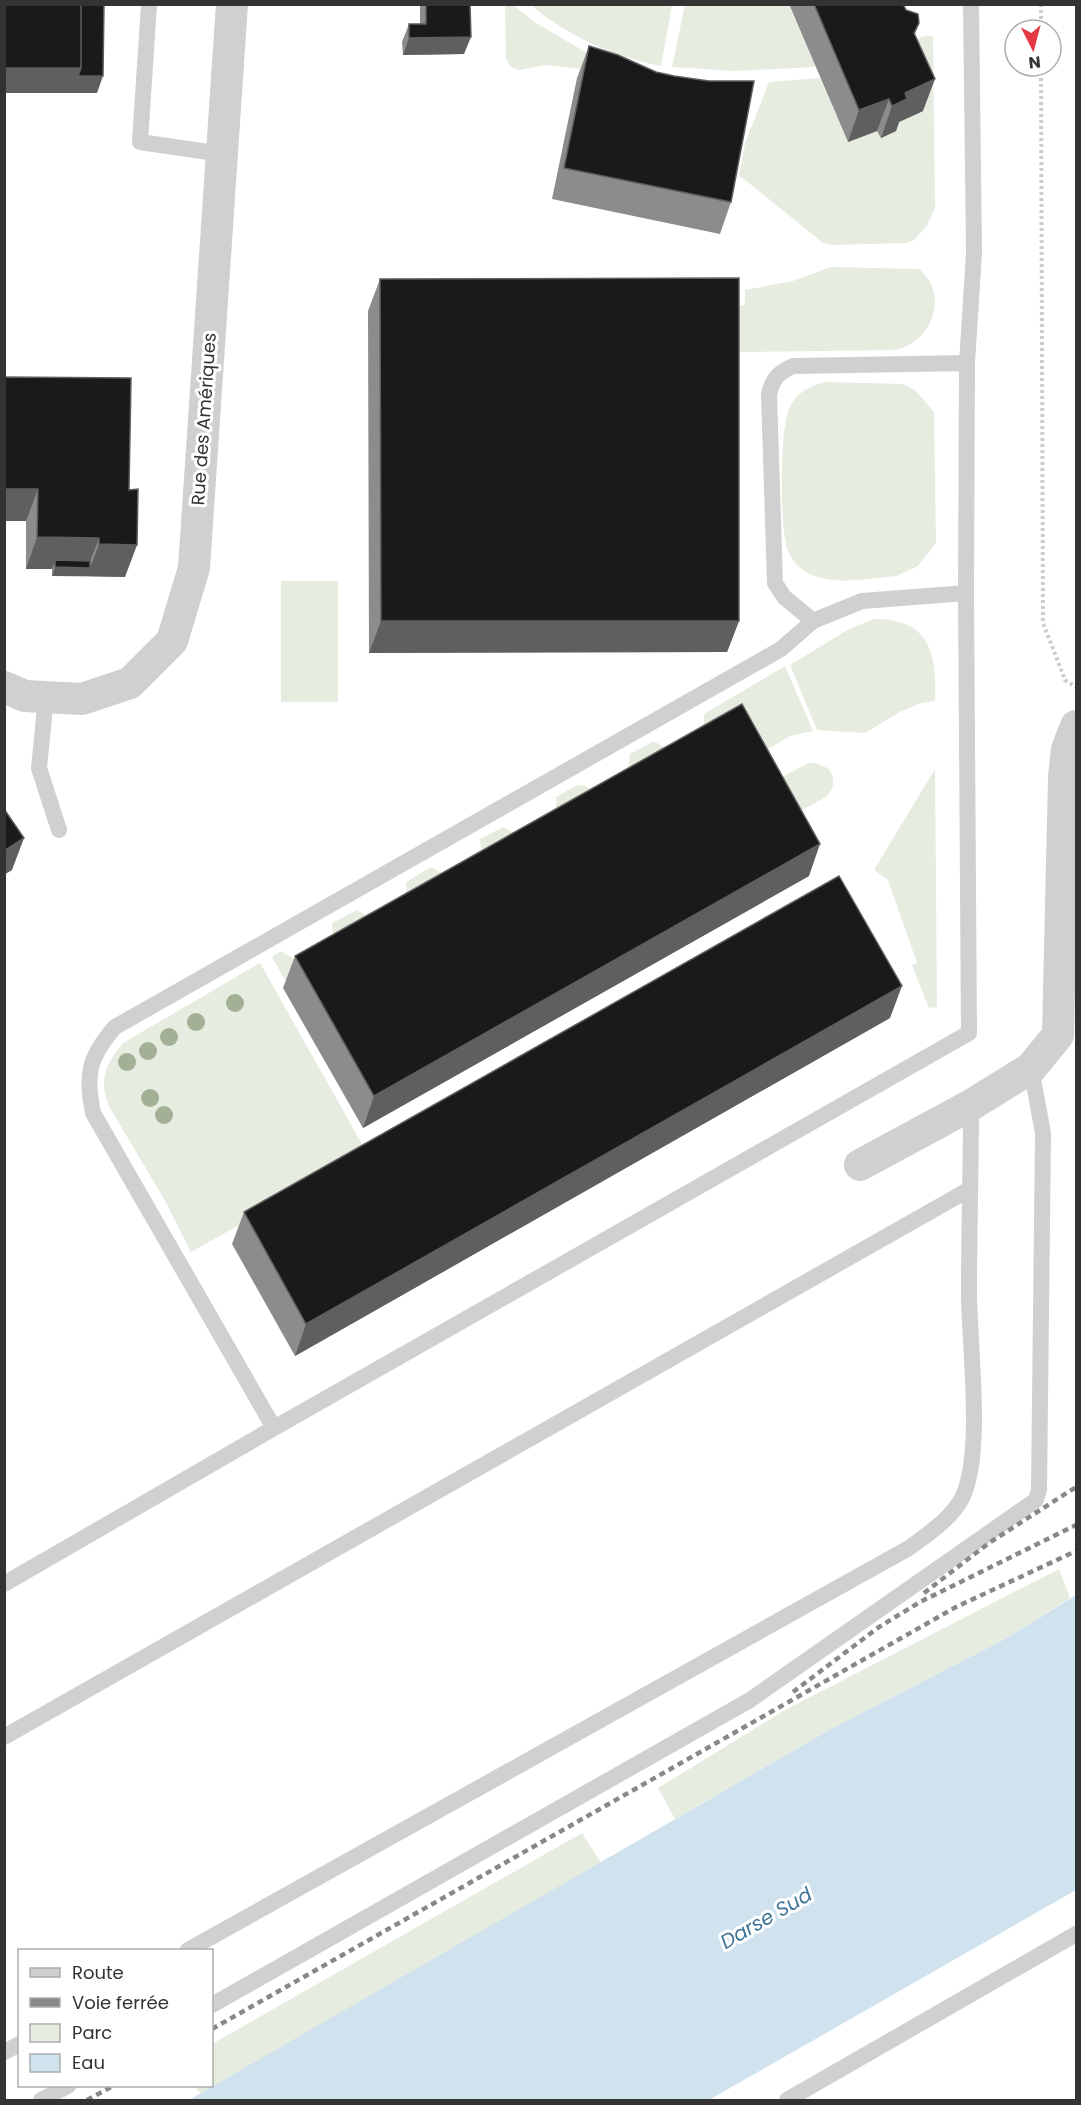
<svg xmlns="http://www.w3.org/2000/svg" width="1081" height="2105" viewBox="0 0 1081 2105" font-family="Poppins,sans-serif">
  <rect width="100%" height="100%" fill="#fff"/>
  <path fill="#e6ecdf" d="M685 4 789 5 816 67 735 71 672 67Z
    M505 5H513L536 23 587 53 584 69 545 65 519 70 511 67 506 59Z
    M531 5H672L661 66C614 57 567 36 531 5Z
    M924 36H933L935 208 927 226 914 240 907 243 831 245 823 243 739 175 745 143 769 82 820 78 848 142 877 131 914 40Z
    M831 267 919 269C950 294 932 343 895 350L738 352 737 306 745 305V290L793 281Z
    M825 382 903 384 915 390 934 412 936 543 918 566 896 576C870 578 830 587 806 572 797 566 790 558 787 548 780 524 779 428 790 407 797 392 810 386 825 382Z
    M281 581H338V702H281Z
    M874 619C930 619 937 653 935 701L921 703 900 712 865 733 817 730 790 665 849 629Z
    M785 666 813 731 790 736 745 763 704 749V714Z
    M654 741 685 761 625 795 630 754Z
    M809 763H816L829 769C836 780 834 788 826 797L778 823 759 789Z
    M935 769 937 1007 929 1008 912 965 917 963 888 880 874 870Z
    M577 785 585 786 604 800 557 833 556 797Z
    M503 827 536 845 484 875 480 839Z
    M431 867 464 886 408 918 406 882Z
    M357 910 387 929 335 959 332 923Z
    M281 951 313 971 288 985 272 957Z
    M260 963 367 1153 191 1252 164 1199 110 1108C98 1079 105 1066 123 1043Z
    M1059 1569 1070 1598 1005 1639 831 1729 675 1819 658 1788 785 1710Z
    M582 1833 601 1863 201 2094 195 2086H212V2044Z"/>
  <path fill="#cfe2ee" d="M1076 1595V1890L709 2100H189L831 1729 1005 1639Z"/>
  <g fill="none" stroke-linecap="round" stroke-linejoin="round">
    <path stroke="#cdcdcd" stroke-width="4" stroke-dasharray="3 3" stroke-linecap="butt" d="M1041 4V30
      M1041 66 1043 623 1065 680 1076 687"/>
    <path stroke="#d0d0d0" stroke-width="16" d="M149 4 140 142 222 154
      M813 621 784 597 775 583 769 394C773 378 778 373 793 366L967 363
      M46 697 39 768 59 830
      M274 1428 93 1113C85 1074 89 1057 115 1027L781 649 813 621 862 601 966 593
      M4 1584 274 1428 969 1033 966 593 967 363 974 253 971 4
      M4 1737 970 1189
      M188 1950 909 1548C928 1534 951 1519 962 1498 984 1454 969 1345 969 1293 969 1230 971 1168 971 1105
      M212 2005 750 1700 1036 1500 1039 1490 1043 1133 1031 1068
      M4 2052 20 2044
      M41 2100 68 2086
      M787 2100 1076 1934"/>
    <path stroke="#d0d0d0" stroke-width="32" d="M4 687 25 696 82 699 130 683 172 641 194 568 232 4
      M860 1165 971 1105 1031 1068 1058 1035 1064 777 1067 749 1076 726"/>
    <path stroke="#888" stroke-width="4.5" stroke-dasharray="6 4.5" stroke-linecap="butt" d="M924 1593 989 1543 1076 1487
      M793 1692 879 1627 920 1602 1076 1525
      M212 2029 956 1607 1076 1551
      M87 2100 113 2086"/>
  </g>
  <g fill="#a2b095">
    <circle cx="235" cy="1003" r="9"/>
    <circle cx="196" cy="1022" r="9"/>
    <circle cx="169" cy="1037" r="9"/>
    <circle cx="148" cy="1051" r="9"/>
    <circle cx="127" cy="1062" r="9"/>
    <circle cx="150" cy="1098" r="9"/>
    <circle cx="164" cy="1115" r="9"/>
  </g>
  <path fill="#8c8c8c" d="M420 4H470L464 54 403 55 402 42 409 24H420Z
    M789 4H903L906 10 919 23 915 34 923 111 899 122 896 131 881 138 877 131 848 142Z
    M589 46 656 72 674 76 709 81 731 202 720 234 552 199 577 78Z
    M380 279 739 621 727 652 369 653 368 311Z
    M4 377 125 577 52 576V569H26V521H4Z
    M809 876 363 1128 283 988 295 956Z
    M890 1018 295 1356 232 1244 244 1212Z"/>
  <path fill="#5f5f5f" d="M471 37 464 54 403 55 409 38Z
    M4 68H81L103 76 97 93H4Z
    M935 79 923 111 899 122 896 131 881 138 892 106 905 93Z
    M889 99 877 131 848 142 859 110Z
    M4 489H38L26 521H4Z
    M37 537 99 538 88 567 90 568 87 576H52L55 567V560L52 569H26Z
    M99 544 137 545 125 577 87 576Z
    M381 621H739L727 652 369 653Z
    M24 838 12 870 4 875V851Z
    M820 844 809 876 363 1128 374 1096Z
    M902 986 890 1018 295 1356 306 1324Z"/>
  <path fill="#1a1a1a" stroke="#5f5f5f" stroke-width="1.5" d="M4 4H81V68H4Z
    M81 4H104L103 76H78L81 68Z
    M426 4H470L471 37 409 38V24H426Z
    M814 4H903L906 10 918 14 919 23 914 33 935 79 905 93 907 99 892 106 889 99 859 110Z
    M589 46 618 55 656 72 674 76 709 81H754L731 202 564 168Z
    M739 278V621H381L380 279Z
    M4 377 131 378 129 490 138 489 137 545 99 544V538L37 537 38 489H4Z
    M55 560 90 561V568L55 567Z
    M742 704 820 844 374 1096 295 956Z
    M4 809 24 838 4 851Z
    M839 876 902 986 306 1324 244 1212Z"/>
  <g text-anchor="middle" stroke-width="6" stroke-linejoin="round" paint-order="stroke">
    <g font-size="18" fill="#333" stroke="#fff">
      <text transform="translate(204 419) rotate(-86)" y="6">Rue des Amériques</text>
    </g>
    <g font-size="20" font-style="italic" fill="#3f7597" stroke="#fff">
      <text transform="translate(766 1918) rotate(-30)" y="7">Darse Sud</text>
    </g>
  </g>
  <rect width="1081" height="2105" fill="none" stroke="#333333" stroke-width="12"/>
  <rect x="18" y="1949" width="195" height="138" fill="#ffffff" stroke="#adadad" stroke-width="1.5"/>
  <rect x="30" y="1968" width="30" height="9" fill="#d0d0d0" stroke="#adadad" stroke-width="1.5"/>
  <text x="72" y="1979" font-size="18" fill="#333333">Route</text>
  <rect x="30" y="1998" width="30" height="9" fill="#888888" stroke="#adadad" stroke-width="1.5"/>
  <text x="72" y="2009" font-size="18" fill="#333333">Voie ferrée</text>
  <rect x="30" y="2024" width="30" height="18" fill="#e6ecdf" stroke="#adadad" stroke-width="1.5"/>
  <text x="72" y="2039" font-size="18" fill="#333333">Parc</text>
  <rect x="30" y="2054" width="30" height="18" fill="#cfe2ee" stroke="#adadad" stroke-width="1.5"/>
  <text x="72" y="2069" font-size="18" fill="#333333">Eau</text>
  <g transform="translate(1033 48) rotate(174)"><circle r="28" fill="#ffffff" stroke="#adadad" stroke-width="1.5"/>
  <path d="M0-4.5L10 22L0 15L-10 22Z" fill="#e63946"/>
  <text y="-9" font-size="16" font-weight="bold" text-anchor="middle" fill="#333333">N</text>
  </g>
</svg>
